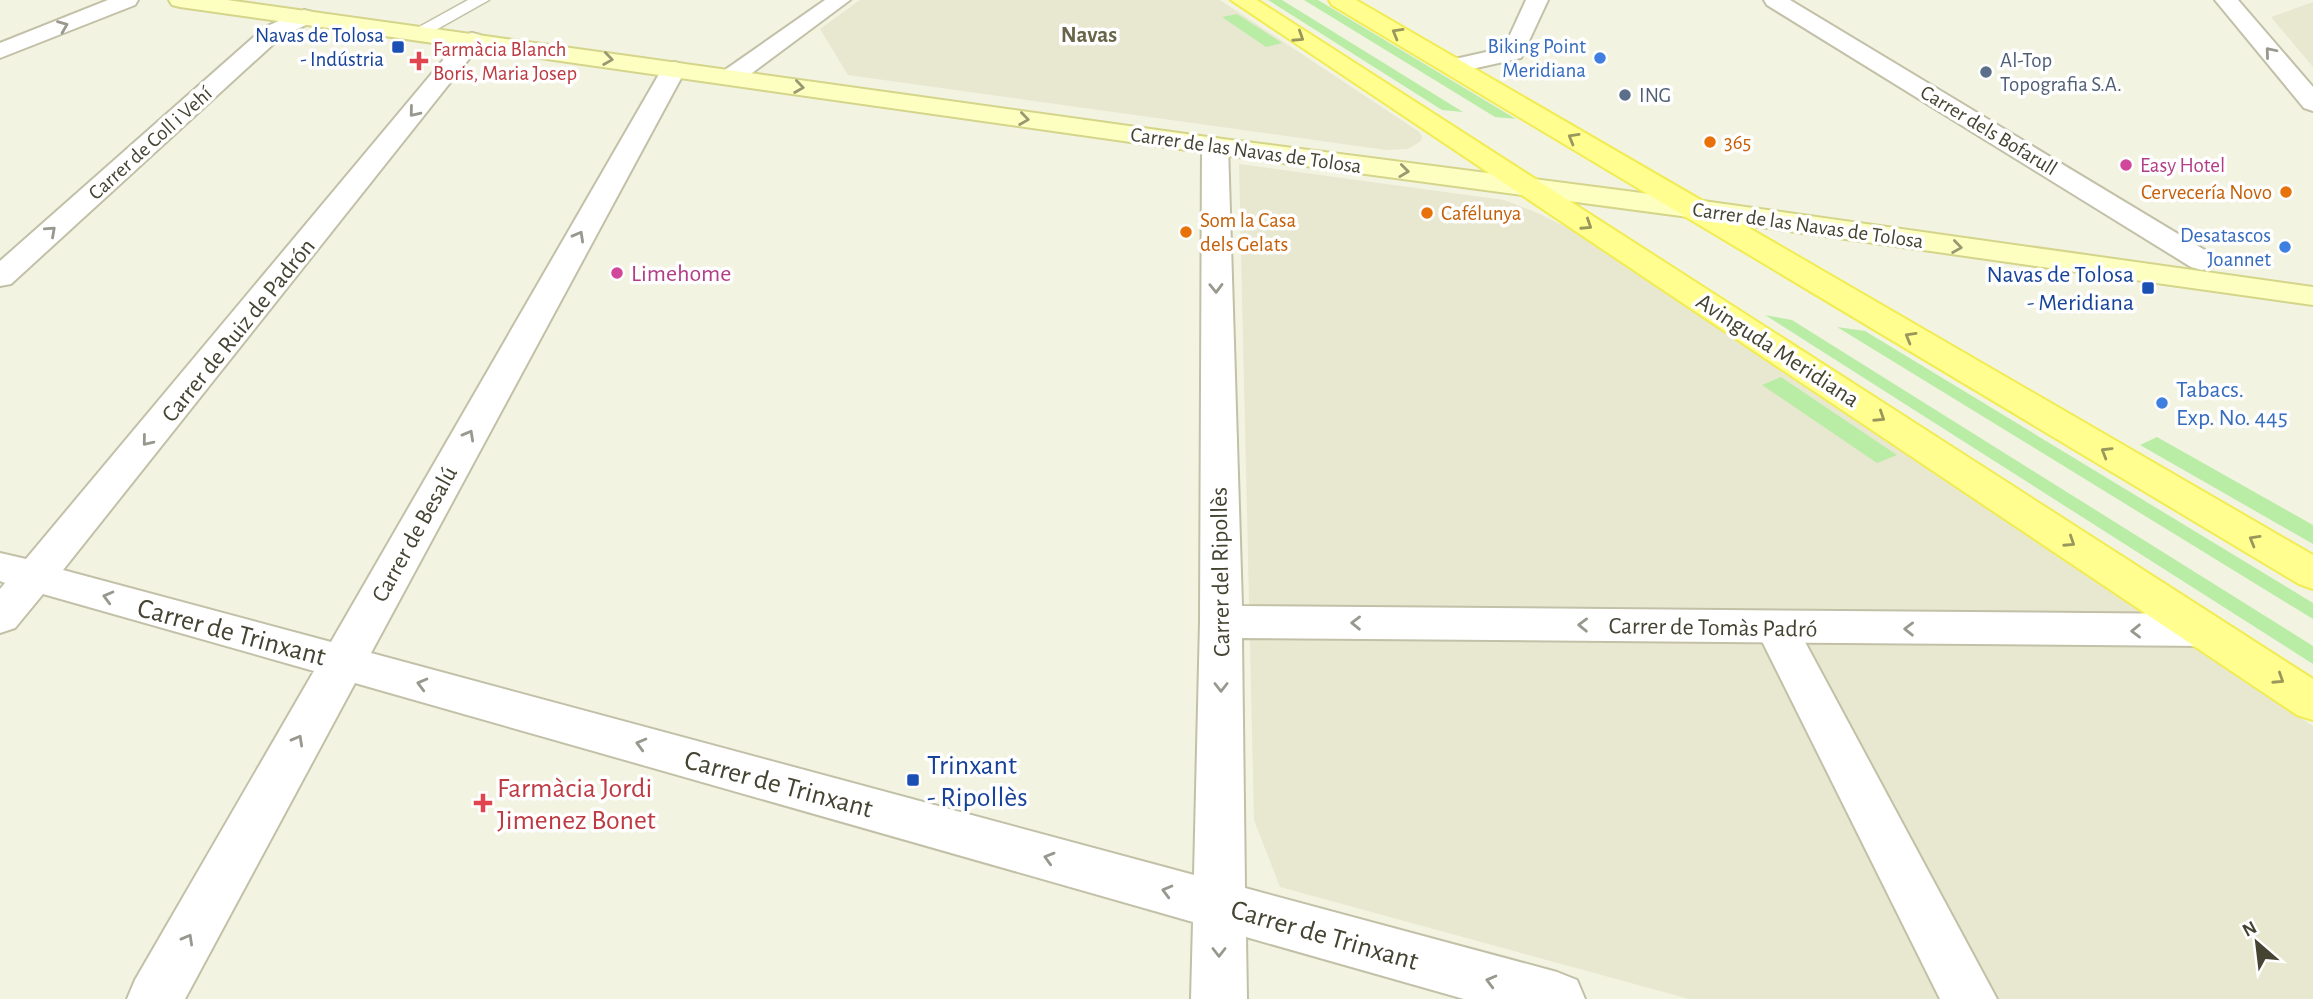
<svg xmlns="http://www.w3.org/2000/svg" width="2313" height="999" viewBox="0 0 2313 999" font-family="'Alegreya Sans',sans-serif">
  <rect width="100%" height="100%" fill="#f3f3e2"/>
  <path fill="#e8e7d0" d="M860 0H1220L1418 131 1422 136 1421 141 1408 149 1386 150 848 75 820 29Z
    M2313 2V67L2271 17Z
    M1239 164 1504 200 1540 214 1568 228 2313 726V999H1689L1280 887 1254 820Z"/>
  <path fill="#b9eda6" d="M1268 0H1282L1463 112 1442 110Z
    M1304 0H1318L1516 119 1495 117Z
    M1237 14 1282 43 1266 47 1222 17Z
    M1765 315 1792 320 2313 646V664Z
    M1837 327 1865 331 2313 603V619Z
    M1781 377 1897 455 1877 463 1762 385Z
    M2157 437 2313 525V544L2140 445Z"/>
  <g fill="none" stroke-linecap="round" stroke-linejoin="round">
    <defs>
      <path id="service" d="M468 0H489L425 36H413L410 32Z"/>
      <path id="pedestrian" d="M1776 611 1791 616 1997 999H1940L1755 627 1761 616Z"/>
      <path id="minor" d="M825 0H850L740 82 731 84 722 82 719 77 722 72Z
        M1526 0H1548L1521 58 1454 73 1446 71 1442 66 1446 61 1504 48Z
        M1764 0H1790L2213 255 2217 261 2213 267 2202 270 2191 267 1767 5Z
        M2215 0H2238L2313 87V111L2304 108Z
        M304 10 312 12 315 17 312 22 281 37 11 284 0 286V261L265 27Z
        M472 33 480 35 484 40 480 45 63 570 331 642 662 69 666 64 674 62 682 64 686 69 371 653 1194 875 1200 622 1202 146 1206 140 1215 138 1224 140 1228 146 1242 606 2204 614 2219 619 2225 630 2219 641 2204 646 1242 638 1245 888 1557 972 1577 980 1585 999H1464L1246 937 1247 999H1191L1193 922 355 683 185 999H127L135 980 314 671 43 594 15 628 0 633V589L5 583 0 581V553L26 559 464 35Z"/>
      <path id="tertiary" d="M108 0H138L135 5 0 58V43Z"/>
      <path id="secondary" d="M169 0H227L1215 138 1696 200 2313 287V305L1696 218 1215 154 180 7 172 5Z"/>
      <path id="primary" d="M1231 0H1257L2313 679V720L2297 715Z
        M1329 0H1356L2313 555V589L2299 584 1332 5Z"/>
    </defs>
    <use href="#service" stroke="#c2c0a7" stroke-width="3"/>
    <use href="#pedestrian" stroke="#c2c0a7" stroke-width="4"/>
    <use href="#minor" stroke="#c2c0a7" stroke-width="4"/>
    <use href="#tertiary" stroke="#c2c0a7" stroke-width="4"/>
    <use href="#secondary" stroke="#d4d58a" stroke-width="4"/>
    <use href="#primary" stroke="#f1ec53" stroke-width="4"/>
    <use href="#service" fill="#fff" fill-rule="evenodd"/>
    <use href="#pedestrian" fill="#fff" fill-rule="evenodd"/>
    <use href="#minor" fill="#fff" fill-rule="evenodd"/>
    <use href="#tertiary" fill="#fff" fill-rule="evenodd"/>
    <use href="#secondary" fill="#fdffc0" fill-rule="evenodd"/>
    <use href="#primary" fill="#fffe8f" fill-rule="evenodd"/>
  </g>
  <defs><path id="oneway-chevron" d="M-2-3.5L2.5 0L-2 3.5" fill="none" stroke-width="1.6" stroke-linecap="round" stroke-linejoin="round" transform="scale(1.75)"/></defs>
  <g stroke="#99988e">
    <use href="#oneway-chevron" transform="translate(63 26) rotate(-22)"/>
    <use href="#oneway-chevron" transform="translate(2270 52) rotate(-130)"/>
    <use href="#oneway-chevron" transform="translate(414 112) rotate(129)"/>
    <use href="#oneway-chevron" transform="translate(51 231) rotate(-42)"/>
    <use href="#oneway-chevron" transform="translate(579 236) rotate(-61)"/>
    <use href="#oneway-chevron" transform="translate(1216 288) rotate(89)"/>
    <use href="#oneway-chevron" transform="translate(469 435) rotate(-61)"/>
    <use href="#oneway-chevron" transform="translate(147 441) rotate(129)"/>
    <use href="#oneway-chevron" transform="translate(108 597) rotate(-165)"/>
    <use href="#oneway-chevron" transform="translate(1356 623) rotate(-179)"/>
    <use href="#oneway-chevron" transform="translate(1583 625) rotate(-179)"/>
    <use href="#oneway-chevron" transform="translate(1909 629) rotate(-179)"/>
    <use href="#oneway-chevron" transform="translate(2136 631) rotate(179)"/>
    <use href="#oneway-chevron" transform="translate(422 684) rotate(-165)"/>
    <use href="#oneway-chevron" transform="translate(1221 687) rotate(90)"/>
    <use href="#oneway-chevron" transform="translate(298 740) rotate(-61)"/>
    <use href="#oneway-chevron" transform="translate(641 744) rotate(-165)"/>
    <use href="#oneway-chevron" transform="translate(1049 858) rotate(-164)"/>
    <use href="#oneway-chevron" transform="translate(1167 891) rotate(-165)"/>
    <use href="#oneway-chevron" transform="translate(188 939) rotate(-61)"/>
    <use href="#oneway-chevron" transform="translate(1219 952) rotate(90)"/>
    <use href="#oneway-chevron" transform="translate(1491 981) rotate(-165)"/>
  </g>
  <g stroke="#99975c">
    <use href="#oneway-chevron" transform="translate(1397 33) rotate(-150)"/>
    <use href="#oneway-chevron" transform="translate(1299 37) rotate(33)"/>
    <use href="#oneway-chevron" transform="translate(1573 138) rotate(-150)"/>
    <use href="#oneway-chevron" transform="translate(1587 225) rotate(33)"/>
    <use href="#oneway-chevron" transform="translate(1910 337) rotate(-150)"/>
    <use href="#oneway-chevron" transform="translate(1880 417) rotate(33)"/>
    <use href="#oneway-chevron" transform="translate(2106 452) rotate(-149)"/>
    <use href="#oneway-chevron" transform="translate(2254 540) rotate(-150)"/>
    <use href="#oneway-chevron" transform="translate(2070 542) rotate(33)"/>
    <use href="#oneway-chevron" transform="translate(2279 679) rotate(33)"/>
  </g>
  <g stroke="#989872">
    <use href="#oneway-chevron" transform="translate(608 59) rotate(8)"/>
    <use href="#oneway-chevron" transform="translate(799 87) rotate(8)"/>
    <use href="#oneway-chevron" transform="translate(1024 119) rotate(8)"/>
    <use href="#oneway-chevron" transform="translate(1404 171) rotate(7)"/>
    <use href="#oneway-chevron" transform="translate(1957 247) rotate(8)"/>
  </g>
  <g fill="#1a4fb4" stroke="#fff" stroke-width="2.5">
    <rect x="391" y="40" width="14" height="14" rx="3.5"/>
    <rect x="2141" y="281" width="14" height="14" rx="3.5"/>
    <rect x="906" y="773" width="14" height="14" rx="3.5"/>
  </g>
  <g fill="#3f7fe0" stroke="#fff" stroke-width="2.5">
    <circle cx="1600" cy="58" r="7"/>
    <circle cx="2285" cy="247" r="7"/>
    <circle cx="2162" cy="403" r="7"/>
  </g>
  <g fill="#e0444e" stroke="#fff" stroke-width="2.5">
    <path d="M415.5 50.5h7v7h7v7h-7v7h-7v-7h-7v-7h7z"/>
    <path d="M479.5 792.5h7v7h7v7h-7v7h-7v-7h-7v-7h7z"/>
  </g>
  <g fill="#5c6f8a" stroke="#fff" stroke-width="2.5">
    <circle cx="1986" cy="72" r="7"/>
    <circle cx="1625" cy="95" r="7"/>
  </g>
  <g fill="#e8710a" stroke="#fff" stroke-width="2.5">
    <circle cx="1710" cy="142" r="7"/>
    <circle cx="2286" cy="192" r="7"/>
    <circle cx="1427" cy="213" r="7"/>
    <circle cx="1186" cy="232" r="7"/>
  </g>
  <g fill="#d1479c" stroke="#fff" stroke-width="2.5">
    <circle cx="2126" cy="165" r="7"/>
    <circle cx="617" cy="273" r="7"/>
  </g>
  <g text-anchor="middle" stroke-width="7" stroke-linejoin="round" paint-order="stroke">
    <g font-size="21" fill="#164399" stroke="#fff" text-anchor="end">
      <text x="384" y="42">Navas de Tolosa<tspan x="384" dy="24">- Indústria</tspan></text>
    </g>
    <g font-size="21" fill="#366cbe" stroke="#fff" text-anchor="end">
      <text x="1586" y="53">Biking Point<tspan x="1586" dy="24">Meridiana</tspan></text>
      <text x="2271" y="242">Desatascos<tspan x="2271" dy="24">Joannet</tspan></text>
    </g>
    <g font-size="21" fill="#be3a42" stroke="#fff" text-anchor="start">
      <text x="433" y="56">Farmàcia Blanch<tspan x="433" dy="24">Boris, Maria Josep</tspan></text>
    </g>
    <g font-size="21" fill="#4e5e75" stroke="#fff" text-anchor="start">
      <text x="2000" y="67">Al-Top<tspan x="2000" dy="24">Topografia S.A.</tspan></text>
      <text x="1639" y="102">ING</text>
    </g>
    <g font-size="21" fill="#454332" stroke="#fff">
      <text transform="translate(1989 130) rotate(31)" y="7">Carrer dels Bofarull</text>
      <text transform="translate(150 143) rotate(-42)" y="7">Carrer de Coll i Vehí</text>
      <text transform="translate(1246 150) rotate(8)" y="7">Carrer de las Navas de Tolosa</text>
      <text transform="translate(1808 225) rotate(8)" y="7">Carrer de las Navas de Tolosa</text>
    </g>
    <g font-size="21" fill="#c56008" stroke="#fff" text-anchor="start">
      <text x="1724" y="149">365</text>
      <text x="2272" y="199" text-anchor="end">Cervecería Novo</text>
      <text x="1441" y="220">Cafélunya</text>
      <text x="1200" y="227">Som la Casa<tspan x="1200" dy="24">dels Gelats</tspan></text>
    </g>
    <g font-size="21" fill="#b23c85" stroke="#fff" text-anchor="start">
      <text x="2140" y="172">Easy Hotel</text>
    </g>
    <g font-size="23" font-weight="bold" fill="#696548" stroke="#fff">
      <text x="1089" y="42">Navas</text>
    </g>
    <g font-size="24" fill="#b23c85" stroke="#fff" text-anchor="start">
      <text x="631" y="281">Limehome</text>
    </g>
    <g font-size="24" fill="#164399" stroke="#fff" text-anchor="end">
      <text x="2134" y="282">Navas de Tolosa<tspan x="2134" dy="28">- Meridiana</tspan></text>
    </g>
    <g font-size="24" fill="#454332" stroke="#fff">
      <text transform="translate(238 330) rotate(-51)" y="8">Carrer de Ruiz de Padrón</text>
      <text transform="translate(1778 350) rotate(33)" y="8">Avinguda Meridiana</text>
      <text transform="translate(414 534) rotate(-61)" y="8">Carrer de Besalú</text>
      <text transform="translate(1220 572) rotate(-91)" y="8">Carrer del Ripollès</text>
      <text transform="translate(1713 627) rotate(1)" y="8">Carrer de Tomàs Padró</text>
    </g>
    <g font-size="24" fill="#366cbe" stroke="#fff" text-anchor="start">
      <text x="2176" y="397">Tabacs.<tspan x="2176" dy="28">Exp. No. 445</tspan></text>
    </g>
    <g font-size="28" fill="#454332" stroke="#fff">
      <text transform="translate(232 631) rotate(15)" y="10">Carrer de Trinxant</text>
      <text transform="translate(779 783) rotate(15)" y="10">Carrer de Trinxant</text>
      <text transform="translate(1325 934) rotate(16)" y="10">Carrer de Trinxant</text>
    </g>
    <g font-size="28" fill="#164399" stroke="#fff" text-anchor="start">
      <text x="927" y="774">Trinxant<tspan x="927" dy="32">- Ripollès</tspan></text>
    </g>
    <g font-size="28" fill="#be3a42" stroke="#fff" text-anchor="start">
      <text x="497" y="797">Farmàcia Jordi<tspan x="497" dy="32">Jimenez Bonet</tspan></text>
    </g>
  </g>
  <g transform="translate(2257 943) rotate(332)" stroke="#ffffff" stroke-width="5" paint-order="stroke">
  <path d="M0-5L12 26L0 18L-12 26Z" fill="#454332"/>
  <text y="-10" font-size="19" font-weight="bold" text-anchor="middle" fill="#454332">N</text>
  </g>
</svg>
